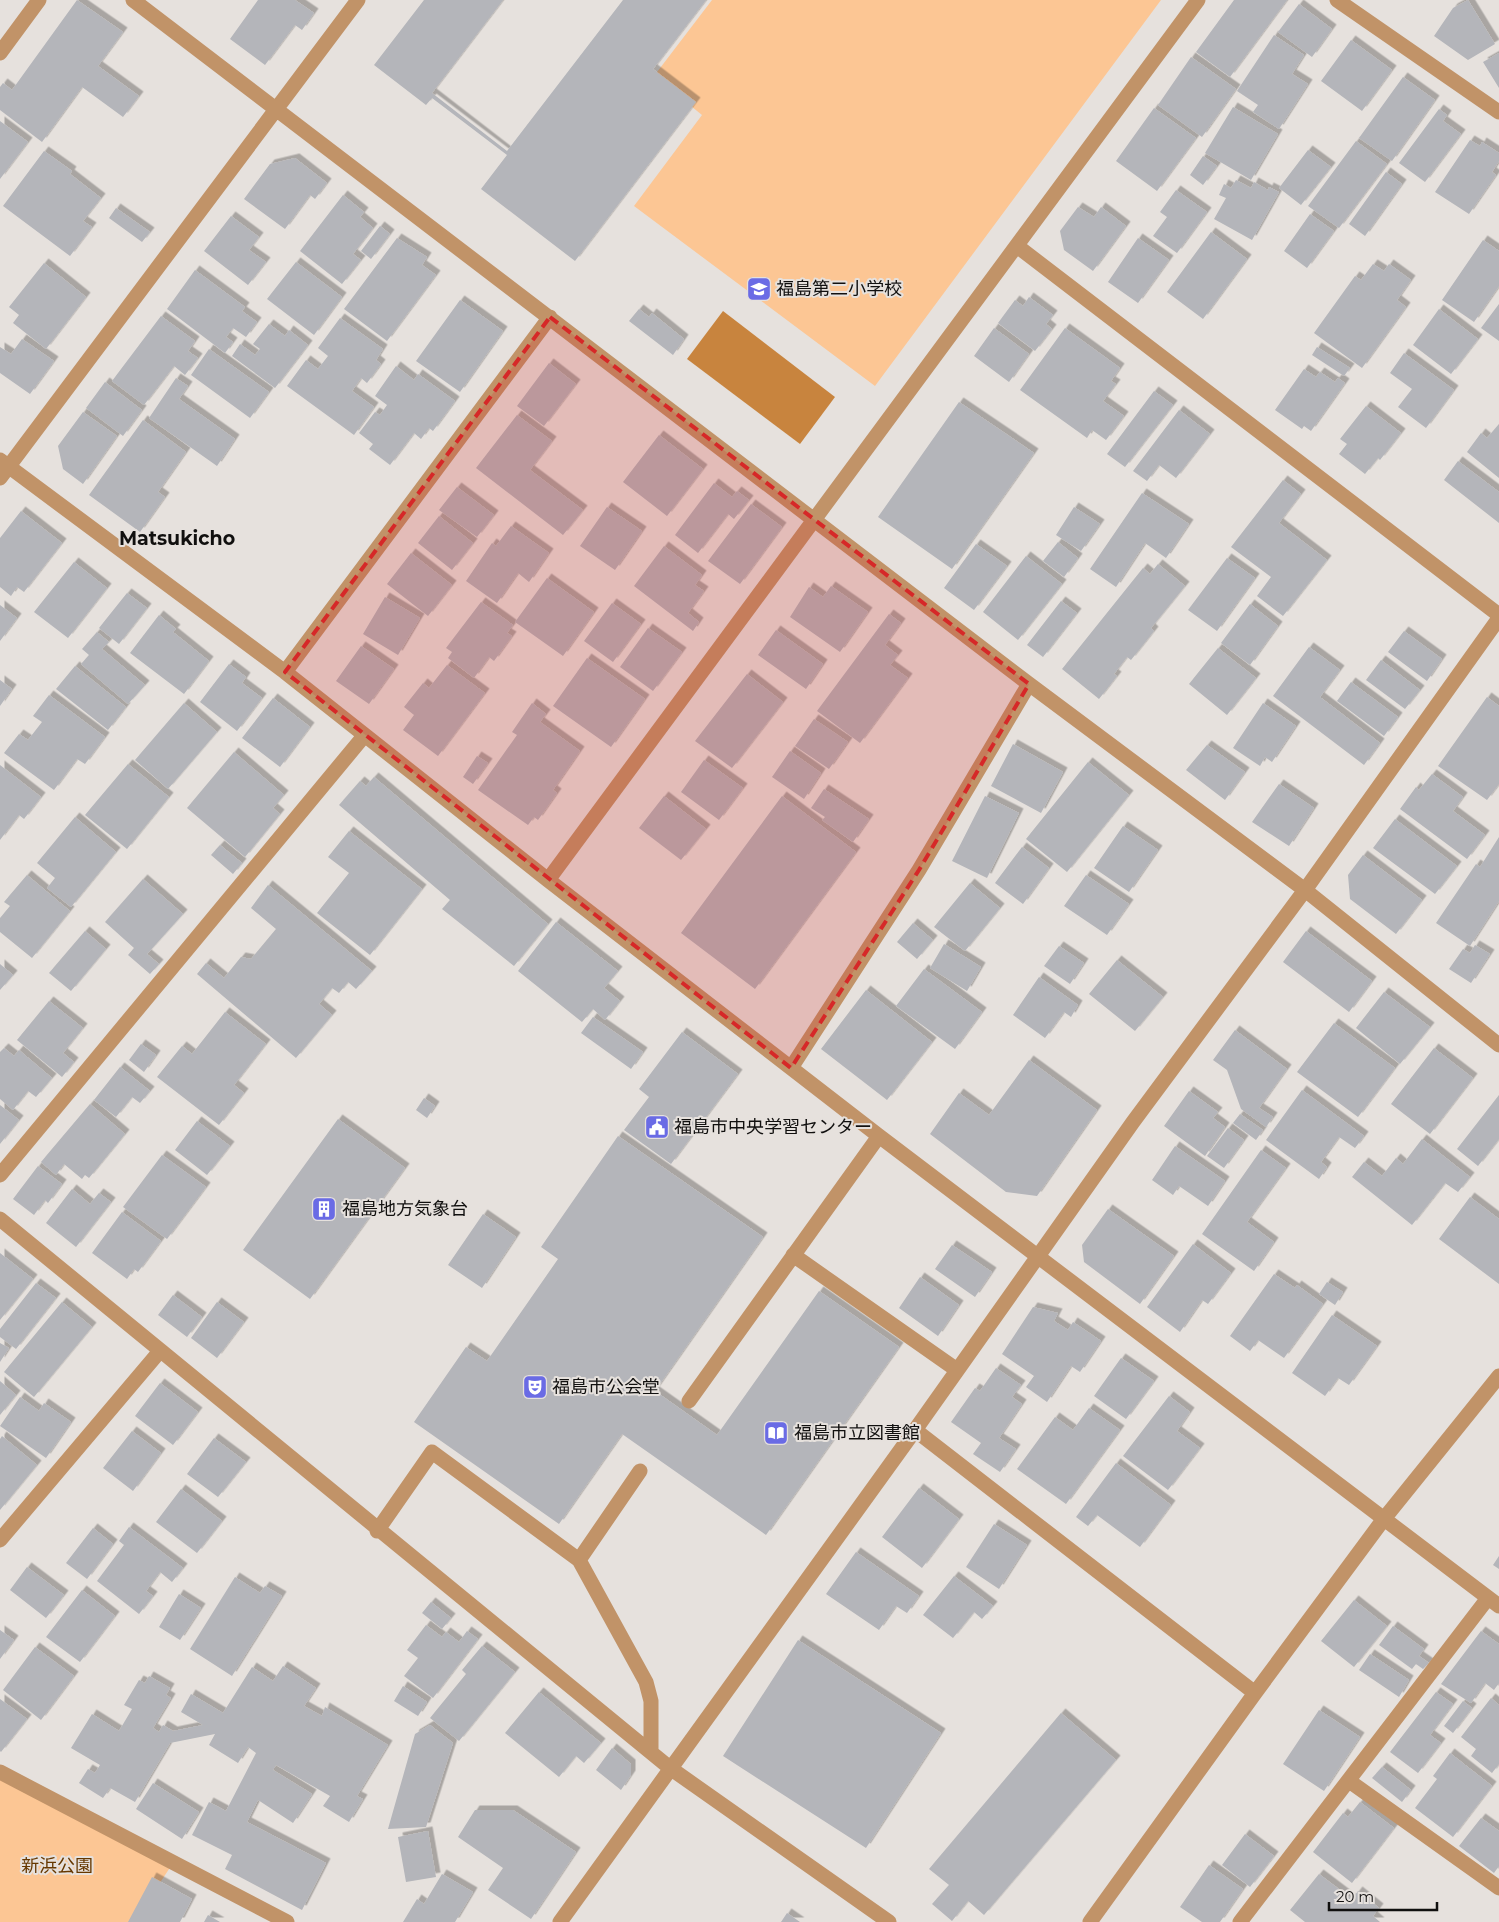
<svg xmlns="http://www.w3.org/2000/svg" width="1499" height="1922" viewBox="0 0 1499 1922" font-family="Montserrat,'Noto Sans JP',sans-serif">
  <defs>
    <filter id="shadow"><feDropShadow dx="4.5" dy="-4.5" stdDeviation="0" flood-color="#0004"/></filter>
  </defs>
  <rect width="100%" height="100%" fill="#e6e1dd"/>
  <path fill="#fcc694" d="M712 0H1161L875 386 634 206 702 115 654 76Z
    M0 1772 173 1863 134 1922H0Z"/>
  <path fill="#c8843e" d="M723 311 835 397 800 444 687 359Z"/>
  <path fill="#b4b5ba" filter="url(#shadow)" d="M77 0 123 32 98 66 139 96 123 117 82 87 42 142 0 110V87L3 83 12 90Z
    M258 0H295L314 13 302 30 295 25 265 65 230 39Z
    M424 0H503L432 93 507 151 623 0H706L653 69 696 102 575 261 481 189 507 155 432 98 426 105 374 65Z
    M1234 0H1287L1230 77 1196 52Z
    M1468 0 1495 44 1468 60 1434 36 1453 8Z
    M1299 4 1332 29 1312 57 1278 32Z
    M1274 35 1304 55 1292 74 1308 84 1279 129 1253 112 1258 105 1237 91Z
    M1351 40 1392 70 1362 111 1321 81Z
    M1499 53V88L1483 62Z
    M1191 57 1236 89 1202 137 1158 105Z
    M1403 77 1435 100 1392 161 1359 138Z
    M1233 107 1278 134 1251 180 1205 153Z
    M1154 108 1196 138 1157 191 1116 161Z
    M1439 109 1447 115 1443 121 1461 134 1425 182 1399 163Z
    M0 121 28 142 0 179Z
    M1470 140 1480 146 1482 142 1499 153V161L1492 172 1496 175 1469 214 1435 192Z
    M1356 141 1387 164 1339 228 1308 206Z
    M1308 150 1331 167 1301 205 1279 188Z
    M44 151 72 171 70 174 101 198 83 221 92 227 70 256 3 206Z
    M1203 156 1217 166 1203 185 1190 175Z
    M295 158 327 183 315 199 310 195 285 229 244 199 270 164Z
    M1386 172 1402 184 1365 236 1349 224Z
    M1236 180 1251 188 1254 182 1268 190 1269 187 1279 192 1252 240 1214 219 1226 198 1219 195 1224 184 1231 188Z
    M1176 190 1207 212 1177 253 1153 236 1167 217 1160 212Z
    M343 195 364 212 360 217 373 228 353 254 361 260 342 284 300 251Z
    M1078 207 1094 217 1101 207 1126 226 1093 271 1064 250 1060 231Z
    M116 208 150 232 142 242 109 218Z
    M1310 214 1334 231 1307 268 1284 251Z
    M231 216 259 237 249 250 266 262 248 285 204 251Z
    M380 226 390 234 371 259 361 251Z
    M1211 232 1247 259 1203 319 1167 292Z
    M397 238 427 257 422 265 436 275 387 341 344 309Z
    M1138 238 1169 260 1138 303 1108 282Z
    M1483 240 1499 251V286L1474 322 1442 300Z
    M296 262 342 297 314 335 267 299Z
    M44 263 86 297 46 349 13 323 19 315 9 307Z
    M1373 264 1384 271 1389 264 1411 280 1397 300 1406 307 1362 368 1314 333 1355 276 1361 280Z
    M195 270 245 307 242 311 257 322 246 337 233 328 226 337 233 342 225 353 167 309Z
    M1029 297 1053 315 1046 324 1052 329 1035 351 998 323 1015 300 1023 306Z
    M460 300 503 331 460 392 416 361Z
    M1499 304V341L1481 328Z
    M639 309 649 317 652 313 684 339 673 355 629 321Z
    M1439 309 1478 339 1451 374 1413 345Z
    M161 316 195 341 188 351 198 358 185 375 174 366 144 405 112 381Z
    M340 318 383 349 376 360 381 364 367 383 361 378 352 391 374 407 354 435 287 386 306 360 318 369 328 356 318 348Z
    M269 324 285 336 289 330 308 345 275 388 232 356 240 344 255 355 260 349 253 344Z
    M994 328 1029 354 1009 382 974 356Z
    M1065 328 1120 368 1111 381 1116 384 1103 401 1124 416 1106 440 1092 430 1087 438 1020 390Z
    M22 339 54 361 30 394 0 373V347L11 354Z
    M1317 347 1350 368 1344 376 1312 355Z
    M209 349 269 392 250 418 191 375Z
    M1404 353 1454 390 1426 428 1398 407 1412 389 1390 373Z
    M549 363 576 384 544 426 517 406Z
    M396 366 414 380 418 374 455 401 433 431 429 428 421 439 414 433 390 465 369 449 373 444 359 433 375 412 380 415 387 405 375 396Z
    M1304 369 1316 377 1320 372 1335 382 1338 378 1345 383 1311 431 1304 426 1302 429 1275 410Z
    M176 378 188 386 179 399 235 439 217 466 149 418Z
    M105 382 142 410 123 436 86 408Z
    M1154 391 1173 405 1125 467 1107 454Z
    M959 402 1034 453 952 569 878 517Z
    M1366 406 1401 433 1380 460 1378 458 1365 474 1339 454 1347 444 1340 439Z
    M1179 410 1210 434 1176 478 1159 465 1147 481 1133 471Z
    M83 412 117 436 83 484 63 469 58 446Z
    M517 415 552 441 530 470 583 510 563 535 476 468Z
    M143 420 186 452 158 492 165 497 140 532 89 495Z
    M1499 424V478L1467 452 1481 433 1487 438Z
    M659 435 703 469 667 516 623 482Z
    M1458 461 1499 492V523L1444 480Z
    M1283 480 1301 494 1279 523 1327 560 1283 616 1257 596 1271 577 1231 547Z
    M714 483 732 497 737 491 749 500 734 519 728 514 698 553 675 535Z
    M457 487 494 515 477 537 439 510Z
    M1142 493 1189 524 1166 558 1145 543 1116 587 1090 569Z
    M751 504 782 527 740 584 708 561Z
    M607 507 642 531 615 570 580 546Z
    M1074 507 1100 524 1081 551 1056 535Z
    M21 511 62 543 24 592 17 587 11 596 0 587V538Z
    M439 516 473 543 452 570 418 543Z
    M511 526 549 553 529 582 518 573 497 603 466 581 492 543 496 546Z
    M1058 542 1078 558 1064 577 1043 561Z
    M976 544 1007 566 974 610 944 588Z
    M664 546 702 575 695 585 704 591 688 613 699 622 693 631 634 586Z
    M411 553 452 585 428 616 387 584Z
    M1026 556 1062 584 1018 640 983 612Z
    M1227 558 1255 578 1217 631 1188 610Z
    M74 562 107 588 68 638 34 612Z
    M1158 564 1185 586 1151 628 1154 631 1131 660 1127 657 1114 674 1117 676 1099 699 1062 669 1143 568 1150 574Z
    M547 578 594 612 563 656 515 622Z
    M831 586 868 612 840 652 790 617 809 587 823 597Z
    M127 593 147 608 119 644 99 628Z
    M385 597 420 618 398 655 363 634Z
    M1061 601 1077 613 1043 657 1027 645Z
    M481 602 513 625 507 633 512 636 494 661 489 657 474 678 448 658 452 652 446 648Z
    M612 603 641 624 613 662 584 641Z
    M1250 604 1278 626 1250 665 1221 643Z
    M0 605 17 618 0 641Z
    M889 614 901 623 885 645 898 655 890 665 908 678 860 743 817 711Z
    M159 615 176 629 173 632 209 661 184 694 130 653Z
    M648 628 682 652 653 691 620 667Z
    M776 630 823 664 806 689 758 655Z
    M1404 631 1442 659 1427 681 1388 652Z
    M97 632 109 642 102 649 145 685 128 704 81 664 89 655 82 649Z
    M361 646 394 669 369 704 336 681Z
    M1309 647 1340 670 1320 697 1380 743 1364 765 1273 696Z
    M1218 648 1256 678 1227 715 1189 684Z
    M587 658 645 699 611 747 553 706Z
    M1381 660 1420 690 1405 709 1366 680Z
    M229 664 246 677 242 683 262 698 237 731 200 702Z
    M447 665 485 693 438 756 403 730 414 715 404 707 423 683 429 688Z
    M75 666 126 707 108 730 56 689Z
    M747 674 783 702 732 768 695 741Z
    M0 680 12 689 0 706Z
    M1351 682 1398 717 1384 736 1337 701Z
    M49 695 105 737 85 764 77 759 54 790 4 753 19 734 28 740 42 722 33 716Z
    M1487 697 1499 706V784L1487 800 1438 766Z
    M273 698 310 727 280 767 242 738Z
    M184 703 217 732 168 789 135 760Z
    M532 703 546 714 540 722 580 751 553 790 557 793 538 820 534 817 528 825 478 790 517 735 512 732Z
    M1263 703 1296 726 1272 762 1265 757 1260 766 1233 748Z
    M814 719 848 742 829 769 795 746Z
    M1013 744 1063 772 1041 813 991 786Z
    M1207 745 1245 772 1225 800 1186 770Z
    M790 751 821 773 804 799 772 777Z
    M234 752 284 795 273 808 280 814 245 857 187 808Z
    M477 756 488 763 473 784 463 777Z
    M704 760 743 788 719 820 681 792Z
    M1088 762 1129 795 1067 872 1026 839Z
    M128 764 169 797 127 849 85 815Z
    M0 765 41 797 24 819 19 815 0 840Z
    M1432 774 1463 797 1453 811 1485 835 1467 859 1400 809 1416 787 1419 790Z
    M374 777 548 924 514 966 442 909 450 900 339 805 360 781 366 786Z
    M1279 784 1314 808 1289 846 1252 822Z
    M824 789 869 819 853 842 822 820 825 817 811 808Z
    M664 796 706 829 681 860 639 828Z
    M782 796 856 852 755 989 681 933Z
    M985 796 1019 813 987 878 952 861Z
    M75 817 116 852 71 907 47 888 55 878 37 863Z
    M1395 819 1457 866 1435 894 1373 848Z
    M1123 826 1158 850 1129 892 1094 868Z
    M349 831 422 889 370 955 317 913 349 873 328 857Z
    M1499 837V901L1470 946 1436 923 1476 864 1480 867Z
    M220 845 242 863 233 874 211 855Z
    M1022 847 1049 868 1023 904 995 883Z
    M1363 855 1422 900 1396 934 1350 899 1348 875Z
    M27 875 70 911 32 958 0 932V918L10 906 4 902Z
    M1086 875 1129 904 1107 935 1064 906Z
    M143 879 183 914 147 954 159 964 150 974 128 955 134 948 105 922Z
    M970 883 1000 908 965 951 934 927Z
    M268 885 372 971 356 989 348 982 339 993 332 988 319 1004 332 1015 296 1058 197 974 206 963 224 978 241 957 251 959 276 929 251 908Z
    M556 922 618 971 604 988 620 1001 605 1020 593 1009 582 1022 518 971Z
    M913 923 933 940 917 959 897 942Z
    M85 931 106 949 71 991 49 973Z
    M1306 931 1372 981 1349 1012 1283 962Z
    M944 944 981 967 967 991 930 968Z
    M1475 945 1490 954 1471 983 1449 969 1463 949 1470 953Z
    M1059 946 1084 963 1070 984 1044 966Z
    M1117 960 1163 997 1135 1031 1089 994Z
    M0 964 13 975 0 990Z
    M924 969 982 1012 955 1049 896 1006Z
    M1039 977 1078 1005 1071 1017 1064 1012 1045 1038 1013 1015Z
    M866 990 932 1042 887 1100 821 1049Z
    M1384 992 1430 1027 1400 1064 1356 1028Z
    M49 1001 83 1028 63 1053 74 1062 62 1077 17 1040Z
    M225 1012 266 1044 234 1085 244 1093 219 1125 157 1077 182 1046 192 1054Z
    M593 1017 643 1052 631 1069 581 1033Z
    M1334 1023 1395 1068 1358 1117 1297 1072Z
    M1235 1030 1287 1069 1259 1108 1273 1117 1266 1127 1241 1109 1227 1070 1213 1060Z
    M682 1032 738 1074 671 1164 624 1130 649 1097 639 1089Z
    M141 1044 156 1055 144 1072 129 1060Z
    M4 1048 14 1056 19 1050 52 1078 36 1097 28 1091 13 1110 0 1099V1052Z
    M1434 1048 1473 1078 1430 1134 1391 1104Z
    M1029 1060 1097 1110 1037 1196 1006 1192 930 1134 959 1093 989 1115Z
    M120 1067 150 1091 140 1103 132 1097 116 1117 94 1100Z
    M1302 1090 1364 1136 1355 1148 1339 1137 1321 1162 1327 1167 1319 1179 1266 1140Z
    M1189 1091 1218 1112 1213 1118 1225 1127 1205 1156 1164 1126Z
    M1499 1095V1139L1478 1166 1457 1149Z
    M424 1098 435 1106 427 1118 416 1110Z
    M90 1104 125 1134 89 1178 85 1175 82 1179 64 1164 56 1175 41 1162Z
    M0 1105 19 1120 0 1144Z
    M1240 1114 1263 1130 1256 1140 1233 1123Z
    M338 1119 405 1168 310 1299 243 1250Z
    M197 1121 230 1146 207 1175 175 1150Z
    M1228 1128 1244 1140 1224 1168 1207 1156Z
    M618 1136 763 1237 655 1391 717 1435 819 1291 899 1347 766 1535 622 1434 559 1524 414 1422 466 1347 487 1361 558 1259 541 1247Z
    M1422 1139 1470 1177 1458 1192 1445 1183 1412 1225 1352 1177 1364 1162 1382 1176 1396 1158 1403 1164Z
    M1175 1146 1225 1181 1208 1206 1179 1186 1173 1195 1152 1180Z
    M1261 1150 1286 1168 1247 1222 1274 1242 1254 1271 1202 1234Z
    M162 1155 206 1187 167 1239 123 1207Z
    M38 1166 62 1184 48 1203 45 1200 34 1215 13 1199Z
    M72 1189 90 1204 99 1193 111 1202 76 1247 46 1223Z
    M1470 1197 1499 1219V1284L1439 1239Z
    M1108 1209 1174 1256 1140 1304 1084 1262 1082 1245Z
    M122 1212 161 1241 138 1272 134 1269 127 1279 92 1253Z
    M483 1214 516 1237 482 1288 448 1265Z
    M1193 1244 1231 1273 1208 1304 1202 1300 1180 1332 1147 1307Z
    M952 1245 992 1272 975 1297 935 1269Z
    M0 1253 33 1279 0 1320Z
    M1274 1274 1295 1288 1297 1285 1323 1304 1284 1358 1258 1340 1250 1351 1230 1336Z
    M920 1277 959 1305 938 1336 899 1308Z
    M1327 1282 1343 1292 1335 1305 1319 1294Z
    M36 1283 56 1298 16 1349 0 1337V1329Z
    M173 1295 202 1317 187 1337 158 1315Z
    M62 1302 92 1327 34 1397 4 1372Z
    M217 1302 244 1322 217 1358 191 1338Z
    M1033 1307 1058 1313 1054 1321 1068 1330 1073 1322 1101 1341 1080 1372 1071 1366 1047 1402 1026 1387 1034 1376 1002 1354Z
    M1332 1315 1377 1346 1349 1385 1338 1378 1325 1396 1292 1373Z
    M0 1343 9 1348 0 1362Z
    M1121 1358 1154 1381 1126 1419 1094 1396Z
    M996 1368 1021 1385 1012 1397 1022 1404 999 1438 1016 1449 1000 1472 973 1454 981 1443 951 1422 975 1388 980 1391Z
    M0 1381 16 1395 0 1415Z
    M160 1383 198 1412 173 1445 135 1416Z
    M1169 1396 1190 1412 1177 1431 1200 1448 1168 1490 1123 1456Z
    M20 1397 39 1411 44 1403 71 1422 46 1458 0 1426Z
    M1089 1408 1120 1430 1066 1504 1017 1469 1055 1417 1073 1430Z
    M132 1431 161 1453 133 1491 103 1468Z
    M2 1436 37 1465 0 1510V1439Z
    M214 1438 246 1462 218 1497 187 1474Z
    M1116 1463 1171 1505 1140 1547 1097 1515 1088 1526 1076 1517Z
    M919 1488 959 1519 922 1568 882 1537Z
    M181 1489 222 1521 197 1553 156 1522Z
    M994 1524 1027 1545 999 1589 966 1567Z
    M129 1527 183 1568 172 1582 160 1572 146 1591 153 1596 139 1614 97 1581 124 1545 119 1541Z
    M93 1528 113 1544 87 1579 66 1563Z
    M856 1552 919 1596 907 1613 896 1606 879 1630 826 1594Z
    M1499 1556V1569L1493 1565Z
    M27 1567 64 1595 46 1618 10 1590Z
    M954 1576 993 1606 982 1619 974 1612 953 1638 923 1615Z
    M235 1577 260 1593 265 1586 282 1596 232 1676 190 1649Z
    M82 1590 115 1616 80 1662 46 1637Z
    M179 1594 201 1608 180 1640 159 1627Z
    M1354 1600 1387 1626 1354 1667 1321 1641Z
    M431 1602 451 1618 442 1629 422 1613Z
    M426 1625 442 1637 446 1632 459 1642 467 1631 478 1639 433 1698 404 1676 418 1658 407 1650Z
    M1393 1626 1424 1649 1419 1656 1429 1663 1423 1669 1416 1664 1412 1669 1379 1645Z
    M0 1630 14 1640 0 1659Z
    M1481 1631 1499 1644V1683L1494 1690 1485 1683 1471 1703 1441 1684Z
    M798 1640 941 1733 866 1848 723 1756Z
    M482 1646 515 1672 459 1741 430 1718 466 1674 462 1670Z
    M35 1647 74 1676 41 1720 3 1690Z
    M1370 1654 1409 1680 1399 1697 1359 1670Z
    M283 1666 316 1688 304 1706 322 1716 325 1707 388 1745 357 1796 363 1799 349 1822 323 1806 330 1796 276 1765 273 1770 312 1794 293 1823 258 1800 247 1822 326 1863 302 1910 225 1869 232 1855 192 1835 209 1802 226 1811 256 1753 248 1747 238 1763 209 1745 215 1734 170 1743 135 1802 110 1788 103 1798 79 1783 88 1769 95 1773 100 1765 71 1748 92 1714 119 1731 132 1709 124 1705 139 1680 145 1683 149 1676 170 1688 166 1695 171 1698 153 1728 159 1732 163 1725 173 1731 203 1725 181 1712 191 1694 223 1713 252 1667 273 1681Z
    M403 1686 427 1702 418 1716 394 1701Z
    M539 1692 601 1743 584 1763 576 1756 559 1777 505 1733Z
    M1436 1692 1453 1704 1430 1735 1441 1743 1418 1773 1390 1752Z
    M1491 1698 1499 1705V1764L1492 1773 1471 1756 1476 1749 1461 1737Z
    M0 1699 27 1719 1 1752 0 1751Z
    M1463 1701 1472 1708 1453 1733 1444 1726Z
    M1319 1710 1360 1737 1324 1791 1283 1764Z
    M1061 1713 1116 1760 984 1915 968 1901 952 1921 932 1904 949 1885 929 1869Z
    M430 1725 453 1743 426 1827 388 1829 415 1734Z
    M612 1748 631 1764V1775L621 1790 596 1770Z
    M1450 1753 1492 1786 1453 1837 1415 1808 1437 1779 1433 1776Z
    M1382 1767 1411 1790 1402 1802 1372 1778Z
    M153 1783 199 1812 182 1839 136 1809Z
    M1360 1802 1394 1828 1352 1883 1313 1852 1343 1813 1348 1817Z
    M475 1810H513L576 1852 531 1919 488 1890 503 1868 458 1837Z
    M1481 1818 1499 1831V1866L1494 1873 1459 1846Z
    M428 1831 436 1877 406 1882 398 1837Z
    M1245 1834 1274 1856 1250 1887 1222 1865Z
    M1209 1865 1243 1889 1220 1922H1202L1180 1907Z
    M442 1874 473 1892 455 1922H403L417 1899 424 1904Z
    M1319 1874 1352 1899 1358 1891 1379 1908 1373 1916 1380 1922H1305L1290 1910Z
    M152 1877 192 1899 180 1922H128Z
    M787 1913 800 1922H781Z
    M208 1915 220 1922H204Z"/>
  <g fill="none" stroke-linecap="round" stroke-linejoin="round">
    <path stroke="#c19368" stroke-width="15" d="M133 0 1029 684 1305 890 1499 1045
      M1337 0 1499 112
      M0 53 39 0
      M1017 246 1499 615
      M0 460 285 672 548 880 879 1136 1499 1606
      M0 478 358 0
      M285 672 550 317
      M548 880 1198 0
      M791 1068 919 870 1029 684
      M0 1175 364 736
      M0 1219 670 1768 889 1922
      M793 1255 957 1370
      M689 1401 879 1136
      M915 1430 1255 1693
      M640 1471 579 1560 646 1682 651 1701V1752
      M377 1531 432 1452 579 1560
      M0 1540 160 1351
      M0 1772 287 1922
      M1349 1781 1499 1888
      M560 1922 915 1430 1133 1122 1305 890 1499 618
      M1090 1922 1255 1693 1383 1520 1499 1376
      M1240 1922 1488 1598"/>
  </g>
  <path fill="#d62828" fill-opacity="0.2" stroke="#d62828" stroke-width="4" stroke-dasharray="10 6" stroke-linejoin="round" d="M550 317 1029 684 919 870 791 1068 285 672Z"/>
  <defs>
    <symbol id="school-square" viewBox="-11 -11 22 22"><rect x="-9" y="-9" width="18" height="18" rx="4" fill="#6a6be5" stroke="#e6e1dd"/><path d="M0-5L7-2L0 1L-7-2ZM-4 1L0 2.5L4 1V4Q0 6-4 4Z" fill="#fff"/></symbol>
    <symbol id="civic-square" viewBox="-11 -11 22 22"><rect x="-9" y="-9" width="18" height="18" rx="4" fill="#6a6be5" stroke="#e6e1dd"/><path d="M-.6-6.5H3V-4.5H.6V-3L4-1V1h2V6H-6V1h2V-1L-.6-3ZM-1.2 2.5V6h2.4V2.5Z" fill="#fff"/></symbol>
    <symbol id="building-square" viewBox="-11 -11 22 22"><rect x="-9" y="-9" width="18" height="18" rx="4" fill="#6a6be5" stroke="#e6e1dd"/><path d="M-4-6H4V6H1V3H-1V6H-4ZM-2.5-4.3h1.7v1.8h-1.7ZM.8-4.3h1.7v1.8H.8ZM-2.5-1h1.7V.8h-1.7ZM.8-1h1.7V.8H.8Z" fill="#fff"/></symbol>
    <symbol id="theatre-square" viewBox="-11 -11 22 22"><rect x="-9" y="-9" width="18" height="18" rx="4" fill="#6a6be5" stroke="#e6e1dd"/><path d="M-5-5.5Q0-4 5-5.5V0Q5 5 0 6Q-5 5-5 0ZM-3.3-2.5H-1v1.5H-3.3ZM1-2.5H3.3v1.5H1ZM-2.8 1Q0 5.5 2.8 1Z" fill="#fff"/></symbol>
    <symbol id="library-square" viewBox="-11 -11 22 22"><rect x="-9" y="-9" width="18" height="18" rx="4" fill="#6a6be5" stroke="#e6e1dd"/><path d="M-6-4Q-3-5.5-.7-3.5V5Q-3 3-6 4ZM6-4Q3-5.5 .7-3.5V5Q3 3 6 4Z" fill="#fff"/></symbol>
  </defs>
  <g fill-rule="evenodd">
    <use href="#school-square" x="745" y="275" width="28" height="28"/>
    <use href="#civic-square" x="643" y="1113" width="28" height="28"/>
    <use href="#building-square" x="310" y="1195" width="28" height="28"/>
    <use href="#theatre-square" x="521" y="1373" width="28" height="28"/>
    <use href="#library-square" x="762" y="1419" width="28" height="28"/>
  </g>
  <g text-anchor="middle" stroke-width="4" stroke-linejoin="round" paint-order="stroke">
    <g font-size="18" fill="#11100f" stroke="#e6e1dd" text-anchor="start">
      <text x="776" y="295">福島第二小学校</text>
      <text x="674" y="1133">福島市中央学習センター</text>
      <text x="342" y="1215">福島地方気象台</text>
      <text x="552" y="1393">福島市公会堂</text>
      <text x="794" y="1439">福島市立図書館</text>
    </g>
    <g font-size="18" fill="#663800" stroke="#e6e1dd">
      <text x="57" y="1872">新浜公園</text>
    </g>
    <g font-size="19" font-weight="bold" fill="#11100f" stroke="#e6e1dd">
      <text x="177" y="545">Matsukicho</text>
    </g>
  </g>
  <path d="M1329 1902v8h108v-8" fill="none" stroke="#11100f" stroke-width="2.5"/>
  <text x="1336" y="1902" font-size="15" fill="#11100f" stroke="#e6e1dd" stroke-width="4" paint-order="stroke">20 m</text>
</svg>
